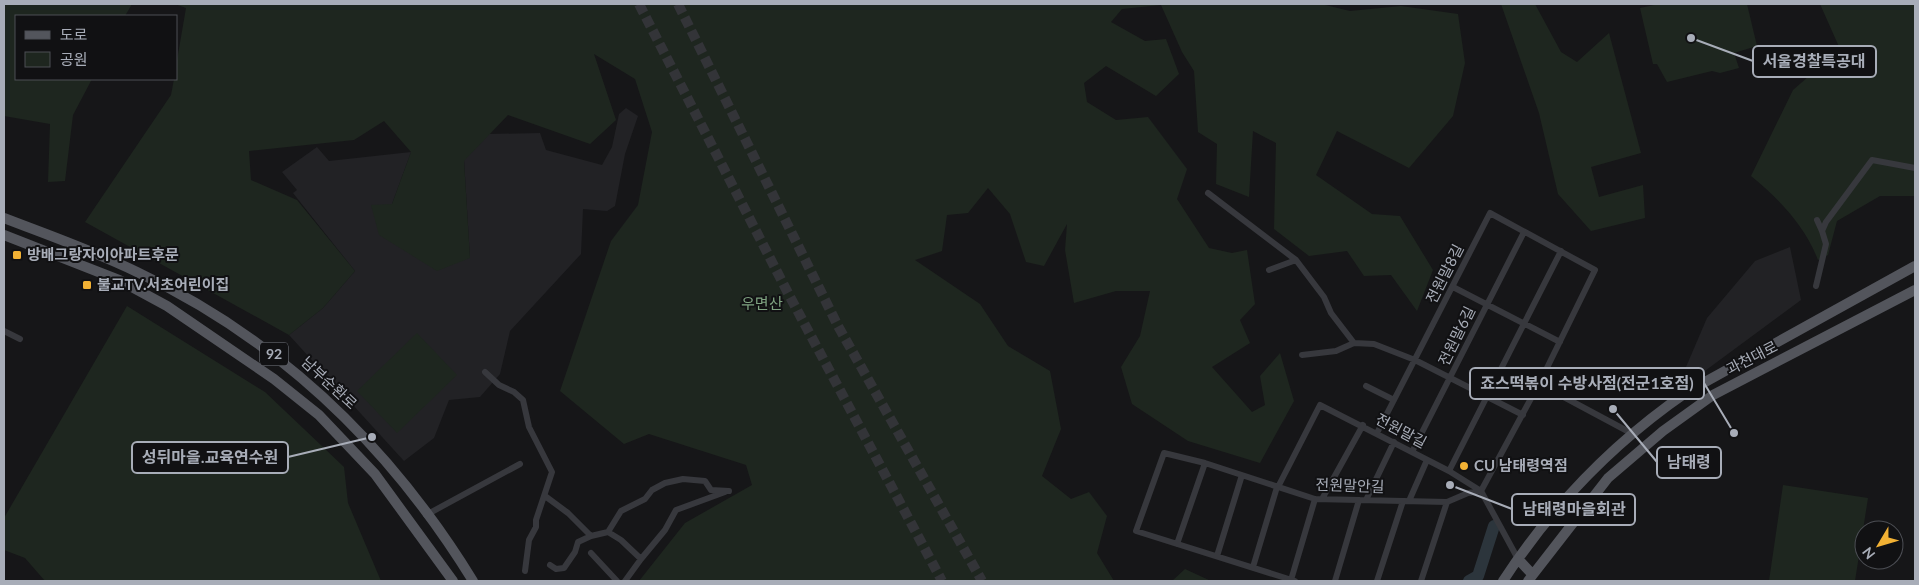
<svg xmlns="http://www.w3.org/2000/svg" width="1919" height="585" viewBox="0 0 1919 585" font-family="Lato,'Noto Sans KR',sans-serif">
  <rect width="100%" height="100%" fill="#161618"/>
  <path fill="#222225" d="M626 108 638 116 625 154 615 206 607 211 583 209 581 254 510 331 500 374 480 397 449 400 434 438 404 461 289 335 323 308 355 271 293 193 297 190 282 172 317 147 329 161 411 152 392 204 470 258 464 160 489 134 540 133 546 150 602 165 612 147 619 114Z
    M1790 247 1801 300 1694 379 1683 374 1707 318 1755 261Z"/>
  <path fill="#1e261f" d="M4 4H132L125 16H16V79H92L73 115 65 181 48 182 50 124 4 116Z
    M175 4H1321L1350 11 1401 6 1458 14 1465 63 1453 116 1409 168 1337 131 1316 175 1372 214 1400 216 1433 270 1417 311 1391 275 1364 276 1347 251 1309 256 1274 229 1276 143 1253 131 1249 197 1216 184 1217 144 1198 132 1194 71 1182 52 1161 5 1122 9 1111 22 1145 41 1166 39 1179 74 1156 96 1106 66 1084 83 1087 102 1116 120 1148 117 1187 169 1177 199 1209 248 1232 253 1247 250 1255 304 1240 320 1250 343 1212 367 1252 412 1265 405 1260 376 1280 353 1294 401 1260 463 1188 441 1132 404 1121 367 1140 336 1150 291H1116L1074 303 1065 250 1067 224 1044 266 1026 262 1010 214 988 188 968 213 947 215 942 251 915 260 980 304 1008 346 1050 371 1061 429 1042 476 1071 499 1089 492 1107 516 1097 553 1114 581H639L685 523 752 485 746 465 649 434 624 444 560 391 611 241 638 205 652 132 635 79 594 54 616 120 590 144 508 115 464 161 470 258 437 271 379 235 371 205 392 204 411 152 384 121 354 140 249 151 251 180 297 200 355 271 323 308 289 335 85 222 171 95 174 79H176V66L186 8Z
    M1501 4H1535L1561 52 1577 62 1609 33 1641 153 1591 167 1599 197 1643 185 1645 218 1591 231 1558 194 1539 113Z
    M1659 4H1747L1757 46 1734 53 1739 68 1720 73 1712 71 1667 82 1657 64H1653L1640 8Z
    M1820 4H1915V196H1880L1837 221 1828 255 1818 260C1805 226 1779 199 1751 176L1793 90 1840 49Z
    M127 306 265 392 344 467 348 503 381 581H45L25 558 4 550V518Z
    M417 333 457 375 397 433 357 391Z
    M1783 485 1868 498 1855 581H1769Z
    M1185 569 1211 581H1172Z"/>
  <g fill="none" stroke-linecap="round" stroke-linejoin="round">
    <path stroke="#2c353c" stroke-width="12" d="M1469 581 1478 576 1494 526"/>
    <path stroke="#333438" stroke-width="10" stroke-dasharray="10 5" stroke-linecap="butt" d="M639 4 788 293 942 581
      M678 4 838 326 982 581"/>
    <path stroke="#37383d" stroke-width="6" d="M1208 193 1296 260 1324 297 1331 313 1354 343 1374 344 1415 360 1523 415
      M1817 220 1822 231
      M1269 270 1296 260
      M1816 286 1826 244 1822 231 1826 222 1872 160 1915 168
      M1453 287 1560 342
      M4 331 20 339
      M1302 355 1336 351 1354 343
      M485 372 499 385 514 392 523 400 529 427 552 472 536 520V527L529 540 525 571
      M1542 378 1560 395 1631 433
      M1366 386 1394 400
      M1377 433 1490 213 1595 270 1542 378 1481 491
      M1412 452 1524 232
      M1449 471 1561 251
      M1278 487 1320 405 1449 471 1481 491 1518 559
      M545 496 568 513 591 536 608 532 621 540 641 559 625 581
      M1322 499 1363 425
      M1366 500 1394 442
      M1409 501 1427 460
      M426 515 520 464
      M608 532 621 511 645 499 652 490 665 483 683 479 705 481 711 490 729 491
      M1177 544 1205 463
      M591 553 617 581
      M1217 556 1242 475
      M641 559 665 530 676 510 725 492
      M550 565 556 569 564 568 575 552 578 542 591 536
      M1253 567 1277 487
      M1291 580 1315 499
      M1295 581 1136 531 1164 453 1205 463 1315 499 1447 502 1468 493 1481 491
      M1335 581 1359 500
      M1377 581 1403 501
      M1421 581 1447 502"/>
    <path stroke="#53555c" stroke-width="10" d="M4 218C48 235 94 251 137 272 281 340 390 446 473 581
      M4 235 119 280 167 306 274 379 319 415 375 474 453 581
      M1518 559 1532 574
      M1503 581C1552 506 1613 443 1687 392L1915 266
      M1528 581 1608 478 1663 431 1713 395 1915 290"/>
  </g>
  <g fill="#f2b134" stroke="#111113" stroke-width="2">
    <rect x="12" y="250" width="10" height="10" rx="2.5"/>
    <rect x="82" y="280" width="10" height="10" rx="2.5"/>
    <circle cx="1464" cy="466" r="5"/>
  </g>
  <g text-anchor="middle" stroke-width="4" stroke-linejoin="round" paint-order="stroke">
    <rect fill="#111113" stroke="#7b7e86" stroke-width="1" x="260" y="342.5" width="28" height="23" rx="4"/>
    <g font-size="14" font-weight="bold" fill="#a8adb8">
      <text x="274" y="359">92</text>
    </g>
    <g font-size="15" font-weight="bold" fill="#a8adb8" stroke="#111113" text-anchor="start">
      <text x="27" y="260">방배그랑자이아파트후문</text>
      <text x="97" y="290">불교TV.서초어린이집</text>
      <text x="1474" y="471">CU 남태령역점</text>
    </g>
    <g font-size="15" fill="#a8adb8" stroke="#111113">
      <text transform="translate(1445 274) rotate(-63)" y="5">전원말8길</text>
      <text transform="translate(1457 336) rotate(-64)" y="5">전원말6길</text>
      <text transform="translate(1752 358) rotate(-27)" y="5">과천대로</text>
      <text transform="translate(329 383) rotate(43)" y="5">남부순환로</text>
      <text transform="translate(1401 431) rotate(28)" y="5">전원말길</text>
      <text transform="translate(1350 486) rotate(2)" y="5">전원말안길</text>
    </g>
    <g font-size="15" fill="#7fa381" stroke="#111113">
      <text x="762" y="309">우면산</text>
    </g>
  </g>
  <path fill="none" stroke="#a8adb8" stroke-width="2" d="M1691 38L1753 61M1734 433L1704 383M372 437L288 457M1613 409L1657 462M1450 485L1512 509"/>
  <g fill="#a8adb8" stroke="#111113" stroke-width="2">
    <circle cx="1691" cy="38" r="5"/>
    <circle cx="1734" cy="433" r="5"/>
    <circle cx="372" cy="437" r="5"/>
    <circle cx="1613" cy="409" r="5"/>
    <circle cx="1450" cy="485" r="5"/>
  </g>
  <g fill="#111113" stroke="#a8adb8" stroke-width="2">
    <rect x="1753" y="46" width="123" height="31" rx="5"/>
    <rect x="1470" y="368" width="234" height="31" rx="5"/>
    <rect x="132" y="442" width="156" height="31" rx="5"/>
    <rect x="1657" y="447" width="64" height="31" rx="5"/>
    <rect x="1512" y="494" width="123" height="31" rx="5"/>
  </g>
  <g font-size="16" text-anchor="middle" font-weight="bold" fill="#a8adb8">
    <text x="1814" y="67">서울경찰특공대</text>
    <text x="1587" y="389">죠스떡볶이 수방사점(전군1호점)</text>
    <text x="210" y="463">성뒤마을.교육연수원</text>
    <text x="1689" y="468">남태령</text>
    <text x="1574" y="515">남태령마을회관</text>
  </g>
  <rect width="1919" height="585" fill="none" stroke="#a8adb8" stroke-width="10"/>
  <rect x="15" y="15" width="162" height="65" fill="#111113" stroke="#4d4f55"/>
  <rect x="25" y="31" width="25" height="8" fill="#53555c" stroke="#4d4f55"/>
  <text x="60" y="40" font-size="15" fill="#a8adb8">도로</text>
  <rect x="25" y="52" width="25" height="15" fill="#1e261f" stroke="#4d4f55"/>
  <text x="60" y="65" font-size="15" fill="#a8adb8">공원</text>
  <g transform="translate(1879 545) rotate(232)"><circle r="24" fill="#111113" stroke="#4d4f55"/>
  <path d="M0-4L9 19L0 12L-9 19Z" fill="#f2b134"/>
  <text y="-8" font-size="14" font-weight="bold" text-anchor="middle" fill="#a8adb8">N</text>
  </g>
</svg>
